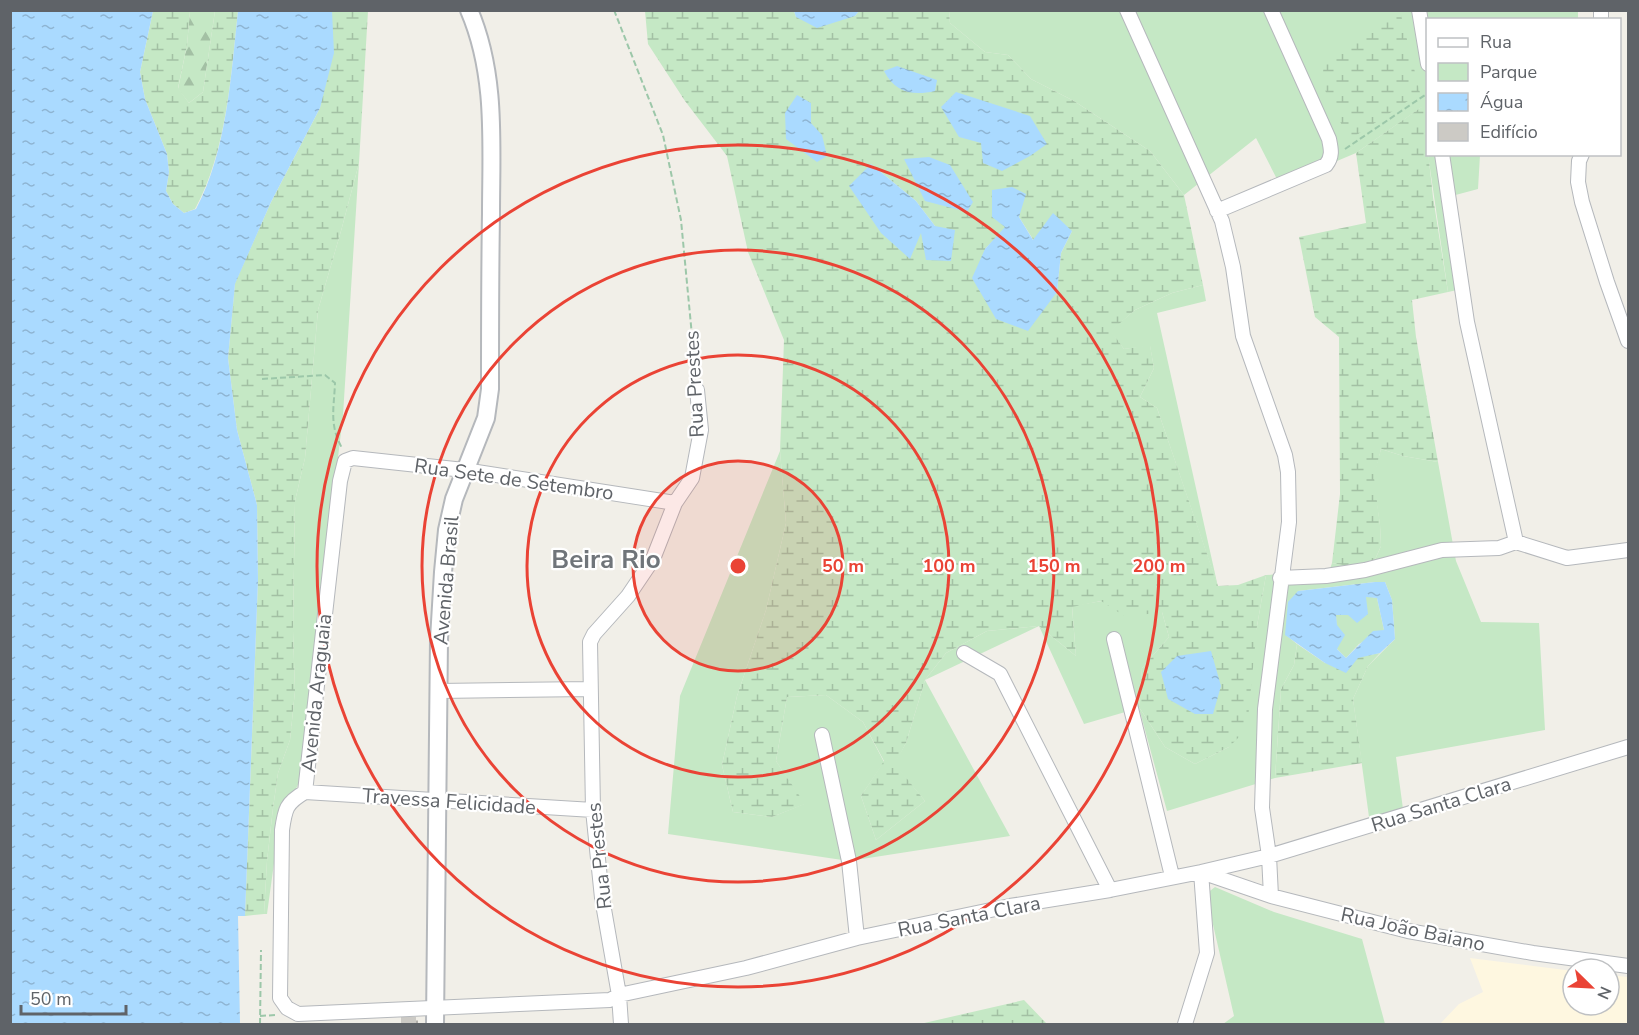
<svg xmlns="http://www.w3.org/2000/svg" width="1639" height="1035" viewBox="0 0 1639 1035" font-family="'Nunito Sans',sans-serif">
  <defs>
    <pattern id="forest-firs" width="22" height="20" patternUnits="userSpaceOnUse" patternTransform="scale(1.5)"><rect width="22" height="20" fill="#c5e8c5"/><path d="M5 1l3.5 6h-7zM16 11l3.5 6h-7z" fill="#a3c0a4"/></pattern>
    <pattern id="wetland-marsh" width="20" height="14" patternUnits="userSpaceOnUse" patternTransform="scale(1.5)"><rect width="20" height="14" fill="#c5e8c5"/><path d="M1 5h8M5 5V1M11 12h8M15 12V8" fill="none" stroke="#a3c0a4"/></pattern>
    <pattern id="water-ripples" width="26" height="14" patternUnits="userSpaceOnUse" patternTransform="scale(1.5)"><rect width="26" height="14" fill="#aadaff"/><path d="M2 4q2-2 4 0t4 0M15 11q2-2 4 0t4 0" fill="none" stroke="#8eb4d2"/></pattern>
    <filter id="shadow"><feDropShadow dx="3.5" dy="3.5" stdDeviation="0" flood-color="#0004"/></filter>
  </defs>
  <rect width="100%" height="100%" fill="#f1efe8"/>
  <path fill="#fef7e0" d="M1470 958 1573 971V1005H1609V975L1628 977V1024H1440L1459 1004 1483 992Z"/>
  <path fill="#c5e8c5" d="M1578 10V19L1428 20 1427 147 1422 107 1356 153 1280 185 1256 138 1184 195 1150 151 1074 101 1031 79 1008 55 985 52 950 23 949 11Z
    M1428 155H1480L1478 189 1448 197 1462 289 1448 292Z
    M359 163 343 415 300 780 279 827 267 914H264L267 861 273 808 278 773 290 740 295 691 293 631 295 501 305 458 318 310 341 231Z
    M1203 285 1206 301 1157 313 1218 587 1157 408 1140 397 1154 368 1150 346 1124 349 1110 331 1135 310 1172 293Z
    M1381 449 1403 456 1438 462 1456 561 1481 622 1539 623 1545 730 1396 757 1403 809 1369 817 1353 699 1368 666 1395 639 1392 600 1385 582H1375L1298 591 1286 635 1297 644 1294 665 1281 689 1275 778 1167 811 1139 708 1084 724 1039 626 925 680 1010 836 849 861 668 834 680 696 780 451 786 523 766 610 737 696 722 765 733 812 772 817 804 804 776 761 787 697 826 695 863 722 884 762 861 796 876 840 925 801 894 764 906 743 925 680 946 653 987 631 1039 626 1076 656 1072 606 1102 601 1162 612 1169 637 1142 668 1139 707 1165 747 1195 764 1229 747 1257 626 1266 575 1329 572 1332 563 1358 568 1374 562 1381 546 1380 525 1373 478Z
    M1366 596 1377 598 1384 630 1359 644 1346 658 1337 649 1336 615H1348Z
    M1215 887 1274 912 1362 939 1385 1024H1223L1234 1016 1206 894Z"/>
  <path fill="url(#forest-firs)" d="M190 11H215L203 92 189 103 178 89 187 45Z"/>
  <path fill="url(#wetland-marsh)" fill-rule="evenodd" d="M153 11H190L187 45 178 88 189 103 203 92 215 11H238C231 75 227 151 195 209L184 213 173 204 166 191 169 172 167 154 145 99 140 72Z
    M332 11H368L359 163 341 231 318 310 305 458 295 501 293 631 295 691 290 740 278 773 273 808 267 861 264 914 245 916 258 580 257 505 237 430 228 358 235 283 271 202 320 108Z
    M645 11H794L796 17 855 16 859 11H949L950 23 985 52 1008 55 1031 79 1074 101 1150 151 1184 195 1203 285 1172 293 1135 310 1111 331 1124 349 1150 345 1154 368 1140 397 1157 408 1218 586 1238 585 1266 575 1257 626 1247 729 1229 747 1195 764 1165 747 1139 707 1142 668 1169 637 1162 612 1126 617 1101 601 1072 607 1076 656 1039 626 987 631 946 653 925 680 906 743 895 764 925 801 876 840 861 796 884 761 863 722 826 695 787 697 776 761 805 804 772 817 733 812 722 765 737 696 766 610 786 523 780 451 784 340 748 252 727 156 685 101 648 44ZM871 164 916 201 935 226 921 232ZM1019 217 1034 241 1072 231 1061 253 1057 292 985 249 1006 227Z
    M1393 11H1400L1420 93 1349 140 1322 84 1324 62Z
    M1423 106 1433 197 1448 292 1412 300 1416 337 1438 462 1403 456 1381 449 1374 478 1380 525 1381 546 1374 562 1358 568 1332 563 1340 494 1339 337 1315 317 1299 237 1366 223 1356 153Z
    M1297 644 1325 663 1380 653 1368 666 1353 699 1362 763 1275 778 1281 689 1294 665Z
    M1024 1000 1047 1024H920Z"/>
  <path fill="url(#water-ripples)" fill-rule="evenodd" d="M10 11H153L140 72 145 99 167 154 169 172 166 191 173 204 184 213 196 209C227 151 231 75 238 11H332L334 53 320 108 271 202 235 284 228 358 237 430 257 505 258 580 245 916H238L240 1024H11Z
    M794 11V10L859 11 855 16 817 28 796 17Z
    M897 66 937 80 935 91C913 96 895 93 884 71Z
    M956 92 1030 116 1047 144 1030 156 1002 171 983 163 981 143 959 137 941 107Z
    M797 95 811 103V123L822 135 827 156 817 162 786 139 785 113Z
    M929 157 950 165 973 202 967 212 925 201 904 159Z
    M871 164 916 201 935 226 955 230 951 261 926 260 921 233 910 259 881 233 849 186Z
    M1012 187 1026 194 1019 217 1033 240 1053 213 1072 231 1061 253 1057 292 1028 331 996 319 972 278 985 249 1005 227 992 217V190Z
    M1375 582H1385L1392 600 1395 639 1380 653 1358 658 1346 673 1325 663 1285 635 1288 602 1298 591ZM1366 597 1377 598 1384 630 1373 631 1346 658 1337 649 1345 635 1337 625 1336 615H1348L1357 623 1368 614Z
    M1211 651 1221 686 1213 714H1195L1168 699 1161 672 1177 656Z"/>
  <path fill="#cccac5" filter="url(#shadow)" d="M401 1017H416V1024H401Z"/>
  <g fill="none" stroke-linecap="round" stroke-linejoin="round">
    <defs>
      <path id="minor" d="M1127 10 1222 221 1233 267 1243 336 1285 455 1288 472 1289 522 1265 709 1262 808 1269 856 1271 896
        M1419 10 1428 64
        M1601 20V10
        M1442 154 1467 322 1516 542
        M1582 154 1579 161 1578 182 1582 202 1607 282 1628 341
        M1217 211 1326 165C1333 156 1331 149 1329 139L1271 10
        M1280 578 1326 576 1365 570 1442 550 1499 548 1516 542 1567 558 1628 550
        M1114 639 1172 876
        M964 653 1000 674 1110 890
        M438 691 590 689
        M822 735 849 861 857 938
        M305 792 593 810
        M1201 872 1271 896 1408 931 1533 953 1628 966
        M298 1014 610 1000 619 995 746 968 857 938 1010 906 1110 890 1201 872 1269 856 1628 747
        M298 1014 287 1008 280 998 282 830C285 809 286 803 305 792L340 481 345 461 353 458 464 470 675 503
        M621 1024 619 995 602 898 593 810 590 642 594 634 628 596 653 559 675 503 692 478 701 430 697 390
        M1185 1024 1207 953 1201 872"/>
      <path id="tertiary" d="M435 1024 439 639 443 572 447 530 454 499 486 418 490 389C490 331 490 273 491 214 491 145 497 75 469 10"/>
    </defs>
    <use href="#minor" stroke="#b5b8bc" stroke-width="16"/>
    <use href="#tertiary" stroke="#b5b8bc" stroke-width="20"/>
    <path stroke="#9cc7a9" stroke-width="2" stroke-dasharray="6 3" stroke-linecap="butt" d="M614 10 663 135 681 220 696 378
      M1345 149 1428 93
      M262 379 325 375 335 383C334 408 329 425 342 448
      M260 1016 275 1015
      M260 1024 261 950"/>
    <use href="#minor" stroke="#fff" stroke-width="14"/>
    <use href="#tertiary" stroke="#fff" stroke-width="16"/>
  </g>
  <circle cx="738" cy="566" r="105" fill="#ea4335" fill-opacity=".12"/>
  <g fill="none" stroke="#ea4335" stroke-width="3">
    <circle cx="738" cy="566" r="105"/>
    <circle cx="738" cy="566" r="211"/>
    <circle cx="738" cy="566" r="316"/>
    <circle cx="738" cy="566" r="421"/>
  </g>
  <g text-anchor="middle" stroke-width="4.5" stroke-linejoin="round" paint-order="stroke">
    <g font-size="20" fill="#5f6368" stroke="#fff">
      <text transform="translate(694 384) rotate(-93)" y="7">Rua Prestes</text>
      <text transform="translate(514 479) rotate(8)" y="7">Rua Sete de Setembro</text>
      <text transform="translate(446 580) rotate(-85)" y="7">Avenida Brasil</text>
      <text transform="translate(316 693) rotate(-84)" y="7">Avenida Araguaia</text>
      <text transform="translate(449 801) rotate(4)" y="7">Travessa Felicidade</text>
      <text transform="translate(1441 804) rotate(-17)" y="7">Rua Santa Clara</text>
      <text transform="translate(599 856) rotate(-96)" y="7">Rua Prestes</text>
      <text transform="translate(969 916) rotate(-11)" y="7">Rua Santa Clara</text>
      <text transform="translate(1413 929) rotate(12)" y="7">Rua João Baiano</text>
    </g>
    <g font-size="26" font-weight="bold" fill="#70757a" stroke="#fff">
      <text x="606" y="568">Beira Rio</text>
    </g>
  </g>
  <circle cx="738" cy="566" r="9" fill="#ea4335" stroke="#fff" stroke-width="3"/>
  <g font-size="18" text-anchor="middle" font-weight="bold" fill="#ea4335" stroke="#fff" stroke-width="4.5" stroke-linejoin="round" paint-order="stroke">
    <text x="843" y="572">50 m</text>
    <text x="949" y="572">100 m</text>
    <text x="1054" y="572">150 m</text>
    <text x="1159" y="572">200 m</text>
  </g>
  <rect width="1639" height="1035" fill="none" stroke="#5f6368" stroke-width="24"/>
  <rect x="1426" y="18" width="195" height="138" fill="#ffffff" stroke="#bfc1c3" stroke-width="1.5"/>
  <rect x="1438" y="38" width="30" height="9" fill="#ffffff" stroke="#bfc1c3" stroke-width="1.5"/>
  <text x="1480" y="48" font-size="18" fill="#5f6368">Rua</text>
  <rect x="1438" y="63" width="30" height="18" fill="#c5e8c5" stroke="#bfc1c3" stroke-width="1.5"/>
  <text x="1480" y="78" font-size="18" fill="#5f6368">Parque</text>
  <rect x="1438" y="93" width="30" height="18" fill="url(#water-ripples)" stroke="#bfc1c3" stroke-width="1.5"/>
  <text x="1480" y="108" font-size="18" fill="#5f6368">Água</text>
  <rect x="1438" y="123" width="30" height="18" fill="#cccac5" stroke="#bfc1c3" stroke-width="1.5"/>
  <text x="1480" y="138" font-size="18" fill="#5f6368">Edifício</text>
  <g transform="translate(1591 987) rotate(114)"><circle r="28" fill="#ffffff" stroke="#bfc1c3" stroke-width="1.5"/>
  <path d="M0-4.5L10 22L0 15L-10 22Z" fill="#ea4335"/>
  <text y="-9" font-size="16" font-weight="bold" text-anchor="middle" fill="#5f6368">N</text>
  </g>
  <path d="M21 1005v9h105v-9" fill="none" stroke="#5f6368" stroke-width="3"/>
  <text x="30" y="1005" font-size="18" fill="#5f6368" stroke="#ffffff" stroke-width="4.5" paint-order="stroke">50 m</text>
</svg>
